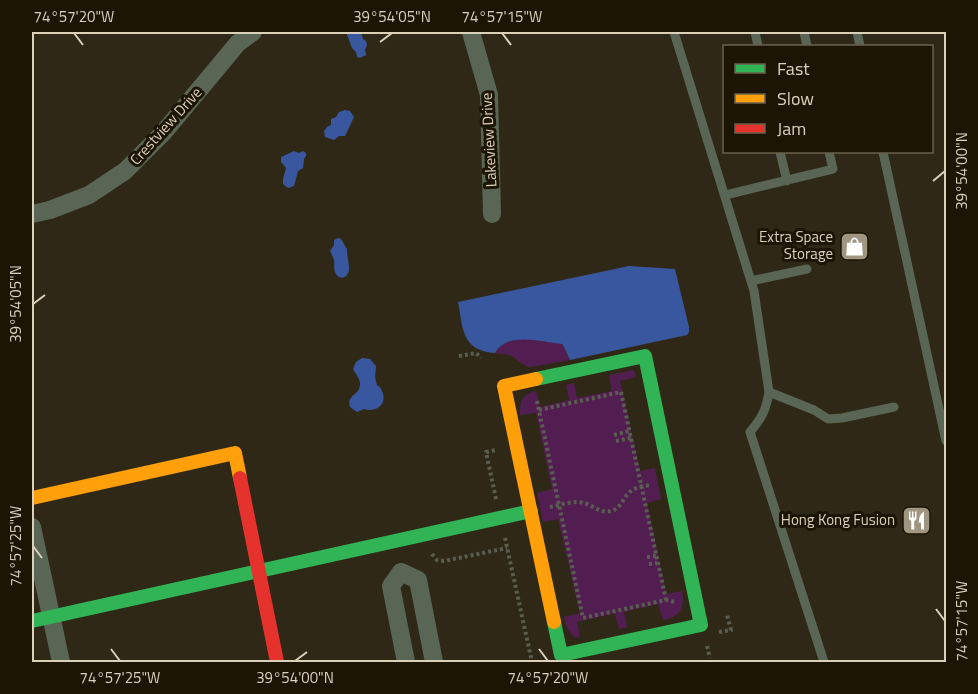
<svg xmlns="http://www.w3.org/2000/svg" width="978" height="694" viewBox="0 0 978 694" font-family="'Titillium Web',sans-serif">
  <rect width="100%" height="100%" fill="#302816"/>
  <path fill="#521e52" d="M521 338 562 344 570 360 530 367 526 366 510 355 495 353C500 343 511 341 521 338Z
    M634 370 636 377 620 381 640 471 655 468 661 499 647 503 666 594 682 591C685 608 680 617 663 620L658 604 624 612 627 627 619 629 615 613 577 622 580 637 576 638C568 632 566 627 564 617L580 613 558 519 543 522 537 493 552 489 536 413 520 415C520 401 521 395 536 391L540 407 569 400 566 385 574 383 577 398 612 391 609 375Z"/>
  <path fill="#39579f" d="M346 32H361L363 39 366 41 367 45 365 50 366 55 360 58 357 57 356 52 352 48Z
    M345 110 350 111 354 117 345 136H339L334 140 325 137 324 131 327 127 331 125V119L336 117 339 112Z
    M294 151 299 153 303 151 306 153V156L304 159 303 168 298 171 294 186 288 188 283 184V179L286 168 281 162V157Z
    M338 238 341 239 347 249C347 258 349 261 349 269 349 276 341 282 336 274 333 270 335 264 334 260 333 256 331 254 330 251L334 245V240Z
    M629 266 675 269 689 327V332L687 335 570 360 565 349 562 344C541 342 507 331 495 353 462 351 463 329 458 302Z
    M362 358 370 359 376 366C376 371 374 376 376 381 378 390 377 382 381 389 389 403 377 413 364 409L357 412 350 407C346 394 360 396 360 384 360 379 355 373 353 369L356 362Z"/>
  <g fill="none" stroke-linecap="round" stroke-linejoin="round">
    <path stroke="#595e50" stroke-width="4" stroke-dasharray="3 3" stroke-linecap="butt" d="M459 356 476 353 481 358
      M537 401 583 618 666 600 675 602
      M539 410 621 392 666 600
      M614 435 629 431
      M616 441 631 438
      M496 499 486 452 496 450
      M550 507C560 505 574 500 584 503 593 505 600 514 611 511 622 508 623 497 631 491 636 487 644 486 650 485
      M505 538 532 662
      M432 554 437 560 444 561 507 548
      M647 557 656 556
      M649 564 657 563
      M719 632 731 630 727 615 725 616
      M707 646 710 658"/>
    <path stroke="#596656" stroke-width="9" d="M674 32 754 291 769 392C766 410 762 418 750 432L824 662
      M755 32 758 46
      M804 32 807 46
      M857 32 860 46
      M780 152 787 181
      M883 152 946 441
      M725 195 833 169 829 152
      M751 281 807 269
      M769 392 814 410 828 419 842 418 894 407"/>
    <path stroke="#596656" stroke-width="18" d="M471 32 489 95 492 214
      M32 214 50 210 89 195 125 171 163 133 238 43 253 32
      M32 527 61 662
      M406 662 391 586 401 572 418 580 434 662"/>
    <path stroke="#30b455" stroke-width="14" d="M536 379 645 356
      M32 621 531 511
      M554 622 561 655 701 625 645 356"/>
    <path stroke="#ff9f0a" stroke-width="14" d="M536 379 504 386 554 622
      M32 498 235 453 240 478"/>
    <path stroke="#e5322d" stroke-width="14" d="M240 478 277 662"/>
  </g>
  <path fill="none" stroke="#dbd0ba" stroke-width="2" d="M74 33 83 45M502 33 511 45M380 42 392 33M933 181 945 171M33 304 45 295M33 546 42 558M936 609 945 621M111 649 120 661M539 649 548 661M295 661 307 652"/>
  <defs>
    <symbol id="shop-square" viewBox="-11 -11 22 22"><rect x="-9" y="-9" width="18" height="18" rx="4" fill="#9f9581" stroke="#1d1504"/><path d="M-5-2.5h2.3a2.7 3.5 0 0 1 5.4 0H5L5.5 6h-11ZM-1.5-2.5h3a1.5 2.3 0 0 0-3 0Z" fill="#fff"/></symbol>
    <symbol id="restaurant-square" viewBox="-11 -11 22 22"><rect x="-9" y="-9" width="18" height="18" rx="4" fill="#9f9581" stroke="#1d1504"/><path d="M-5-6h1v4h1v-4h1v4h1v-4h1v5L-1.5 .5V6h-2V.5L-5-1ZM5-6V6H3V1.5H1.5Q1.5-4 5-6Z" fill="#fff"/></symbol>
  </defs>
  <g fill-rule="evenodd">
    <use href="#shop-square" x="838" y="230" width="33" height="33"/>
    <use href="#restaurant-square" x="900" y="504" width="33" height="33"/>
  </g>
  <g text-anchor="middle" stroke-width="6" stroke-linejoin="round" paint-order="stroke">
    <g font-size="15" fill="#dbd0ba" stroke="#1d1504">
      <text transform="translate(166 126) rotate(-48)" y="5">Crestview Drive</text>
      <text transform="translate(489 140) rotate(-93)" y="5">Lakeview Drive</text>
    </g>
    <g font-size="15" fill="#dbd0ba" stroke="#1d1504" text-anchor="end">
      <text x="833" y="242">Extra Space<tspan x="833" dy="17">Storage</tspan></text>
      <text x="895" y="525">Hong Kong Fusion</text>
    </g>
  </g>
  <rect width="978" height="694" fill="none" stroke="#1d1504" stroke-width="66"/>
  <rect x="723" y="45" width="210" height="108" fill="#1d1504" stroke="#69604d" stroke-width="1.5"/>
  <rect x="735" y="64" width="30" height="9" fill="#30b455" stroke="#69604d" stroke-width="1.5"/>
  <text x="777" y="75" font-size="18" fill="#dbd0ba">Fast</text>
  <rect x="735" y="94" width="30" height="9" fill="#ff9f0a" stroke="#69604d" stroke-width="1.5"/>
  <text x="777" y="105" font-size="18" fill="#dbd0ba">Slow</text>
  <rect x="735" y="124" width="30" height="9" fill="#e5322d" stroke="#69604d" stroke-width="1.5"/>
  <text x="777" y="135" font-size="18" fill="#dbd0ba">Jam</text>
  <rect x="33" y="33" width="912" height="628" fill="none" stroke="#dbd0ba" stroke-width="2"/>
  <g font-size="15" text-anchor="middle" fill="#dbd0ba">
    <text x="74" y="22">74°57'20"W</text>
    <text x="392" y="22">39°54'05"N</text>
    <text x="502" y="22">74°57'15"W</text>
    <text transform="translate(962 171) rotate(-90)" y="5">39°54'00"N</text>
    <text transform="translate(16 304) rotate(-90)" y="5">39°54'05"N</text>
    <text transform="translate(16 546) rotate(-90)" y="5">74°57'25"W</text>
    <text transform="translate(962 621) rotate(-90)" y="5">74°57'15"W</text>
    <text x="120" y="683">74°57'25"W</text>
    <text x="295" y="683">39°54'00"N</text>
    <text x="548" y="683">74°57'20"W</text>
  </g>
</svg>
